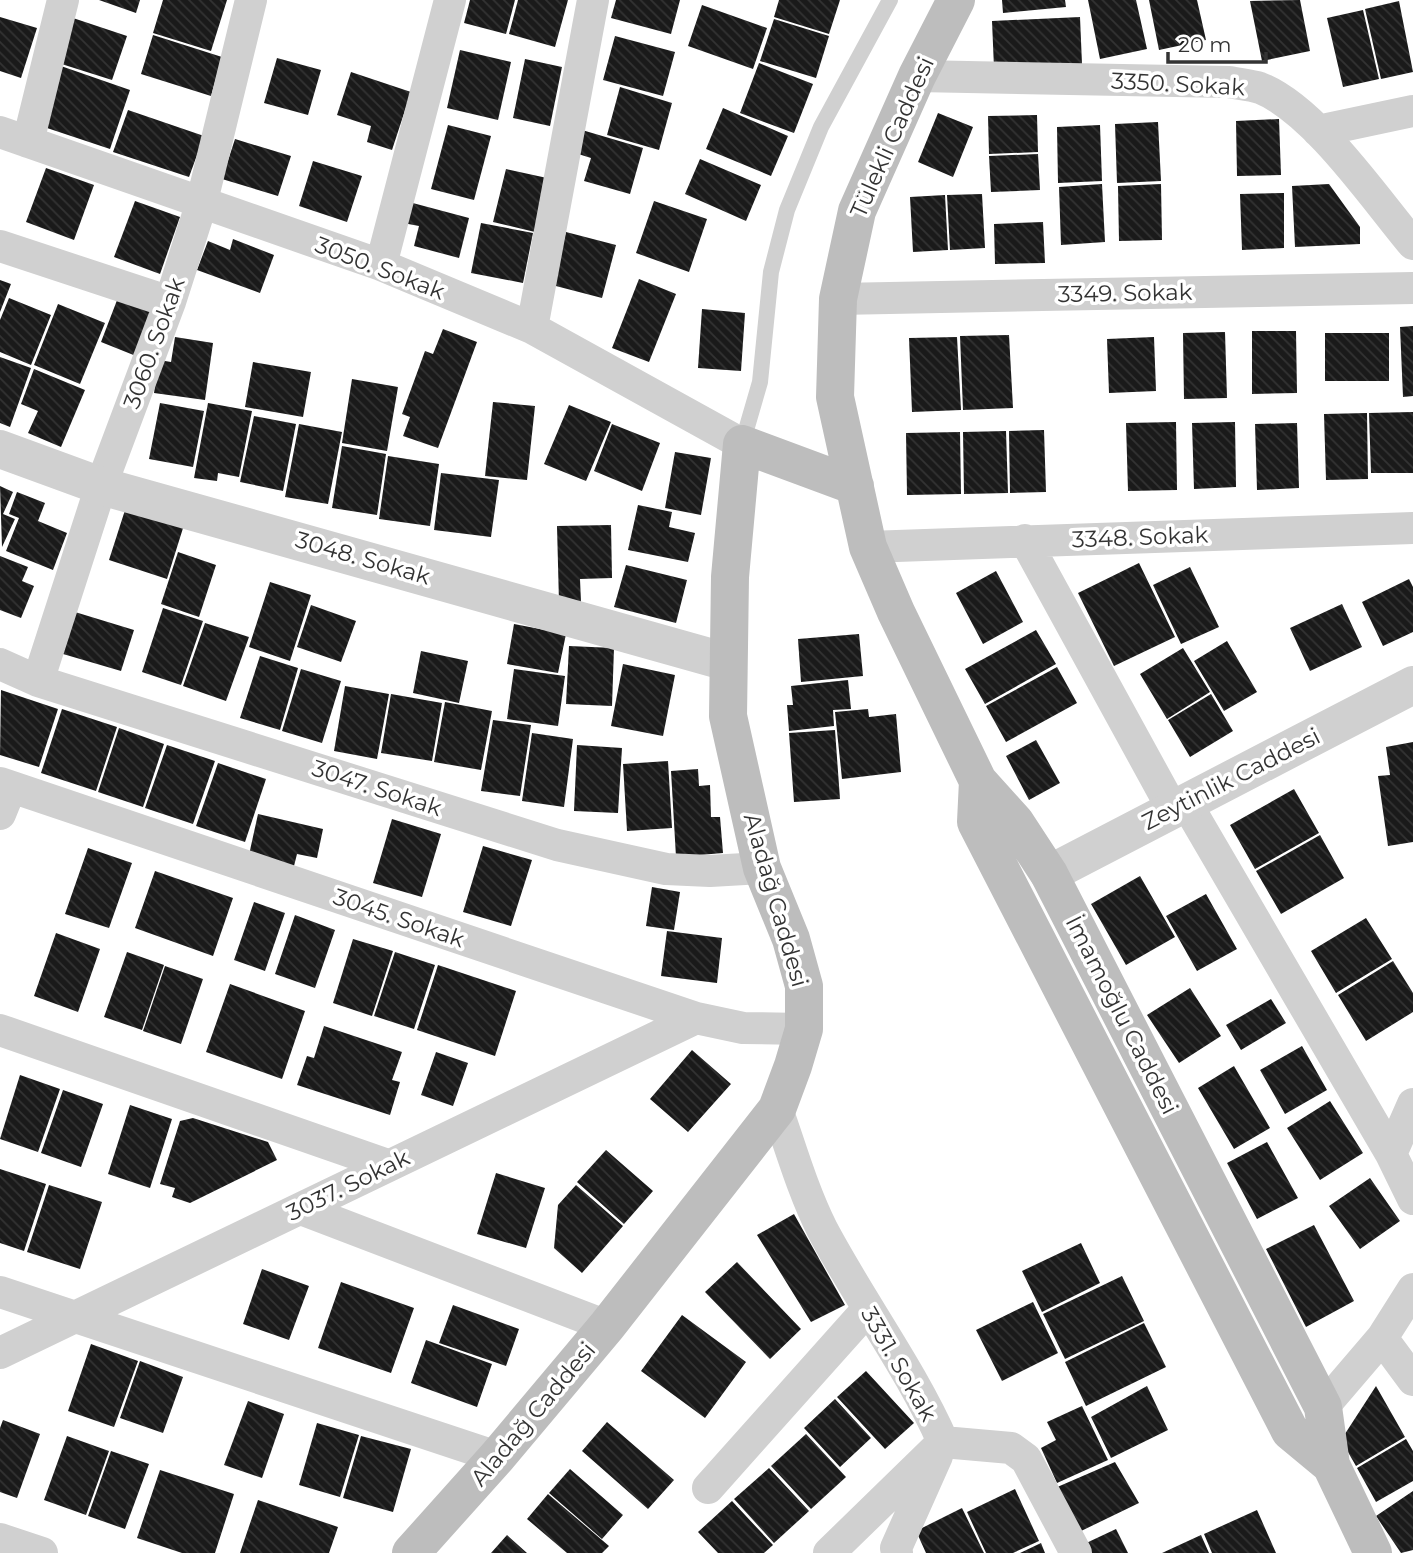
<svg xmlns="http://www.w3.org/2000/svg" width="1413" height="1553" viewBox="0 0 1413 1553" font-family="Montserrat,sans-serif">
  <defs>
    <pattern id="building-back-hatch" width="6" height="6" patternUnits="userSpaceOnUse" patternTransform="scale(1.75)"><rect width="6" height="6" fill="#1a1a1a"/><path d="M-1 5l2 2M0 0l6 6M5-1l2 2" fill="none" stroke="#333"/></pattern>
  </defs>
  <rect width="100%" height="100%" fill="#fff"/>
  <path fill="url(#building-back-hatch)" d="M99 0H140L136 13Z
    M163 0H227L211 51 153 33Z
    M470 0H515L506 34 464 23Z
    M518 0H568L555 47 509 34Z
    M616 0H680L671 34 611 18Z
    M779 0H840L829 34 774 17Z
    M1002 0H1065L1066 7 1003 13Z
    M1088 0H1136L1147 49 1100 59Z
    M1149 0H1197L1206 40 1159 50Z
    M1300 0 1310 51 1262 61 1250 1Z
    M1399 1 1413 72 1381 79 1365 9Z
    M702 5 767 28 753 69 688 46Z
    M1363 10 1379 79 1343 87 1327 18Z
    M67 16 127 36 112 80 52 61Z
    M0 17 37 28 21 78 0 71Z
    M1080 17 1082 64 994 68 992 21Z
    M774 19 829 36 816 78 760 61Z
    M153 35 222 57 211 96 141 74Z
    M615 36 675 52 663 96 603 80Z
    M460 50 511 62 498 120 447 108Z
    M277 58 321 70 308 115 264 103Z
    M525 59 562 67 550 126 513 118Z
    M759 63 813 84 794 133 740 113Z
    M58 65 130 90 110 149 38 125Z
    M351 72 411 92 392 150 367 142 371 126 337 115Z
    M620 87 672 103 659 150 607 135Z
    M723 108 788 136 771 176 706 149Z
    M128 110 204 136 189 177 113 152Z
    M938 113 973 127 953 177 918 162Z
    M1037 115 1038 152 989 154 988 116Z
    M1279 119 1281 175 1237 176 1236 121Z
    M1158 122 1161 181 1117 183 1115 124Z
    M448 125 491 136 474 200 431 189Z
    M1100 125 1102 181 1058 183 1057 127Z
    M582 130 643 148 630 194 584 181 591 158 575 153Z
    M235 139 291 156 278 196 222 179Z
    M1038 154 1040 190 991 192 989 156Z
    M700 159 761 185 746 221 685 194Z
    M313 161 362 176 347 222 299 206Z
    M46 168 94 185 74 240 26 222Z
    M506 169 547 178 535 232 493 222Z
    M1102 184 1105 242 1061 245 1059 187Z
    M1161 184 1162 240 1119 241 1118 186Z
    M1329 184 1360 227V244L1295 247 1292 186Z
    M1284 193V248L1242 250 1240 194Z
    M982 194 985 248 950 250 947 195Z
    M945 195 948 250 913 252 910 197Z
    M135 201 180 217 160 274 114 257Z
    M654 201 707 219 689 272 636 253Z
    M409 202 469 218 459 258 414 246 419 226 403 223Z
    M1043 222 1045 263 995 264 994 224Z
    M481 223 533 233 523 283 471 273Z
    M566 232 616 245 602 298 552 285Z
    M233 239 274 255 260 293 197 270 208 241 230 250Z
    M639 279 676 294 649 362 612 348Z
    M0 280 11 284 0 312Z
    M119 295 159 310 141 358 101 342Z
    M9 298 51 315 31 365 0 352V320Z
    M58 304 105 323 80 384 34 365Z
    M702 309 745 313 741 371 698 368Z
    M1413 326V396L1403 397 1400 327Z
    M443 329 477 342 438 448 403 436 410 417 402 414 425 351 433 354Z
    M1252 331H1296L1297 393 1252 394Z
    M1225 332 1227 398 1184 399 1183 333Z
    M1325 333H1389V381H1325Z
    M1009 335 1013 408 963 410 960 336Z
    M175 337 213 343 205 400 154 393 159 360 171 362Z
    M957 337 961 410 912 412 909 338Z
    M1154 337 1156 391 1109 393 1107 339Z
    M0 357 31 368 10 427 0 423Z
    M253 362 311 372 303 417 245 407Z
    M34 369 85 390 61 447 28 433 38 411 21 404Z
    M352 379 398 387 387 451 342 443Z
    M493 402 535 406 527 480 485 476Z
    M160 403 204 411 193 467 149 459Z
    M208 403 252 411 239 477 218 473 217 481 194 478Z
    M569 405 611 422 586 481 544 464Z
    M1413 412V473H1371L1369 413Z
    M1367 413 1368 479 1326 480 1324 414Z
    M254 416 296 424 283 491 240 482Z
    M1176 422 1177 490 1128 491 1126 423Z
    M1235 422 1236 487 1194 489 1192 423Z
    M1297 423 1299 488 1257 490 1255 424Z
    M299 424 342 432 328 504 285 497Z
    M612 424 660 443 642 491 594 471Z
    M1044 430 1046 492 1010 493 1009 431Z
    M1006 431 1008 493 964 494 963 432Z
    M960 432 961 494 907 495 906 433Z
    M342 446 386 454 377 515 332 508Z
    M675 452 711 458 701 515 665 508Z
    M388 456 439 464 430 526 379 519Z
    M441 473 499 480 491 537 434 530Z
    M0 486 13 492 3 514 15 519 2 547Z
    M17 492 45 503 38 521 67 533 53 570 6 551 19 518 9 514Z
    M638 505 672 512 669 527 695 533 688 562 628 550Z
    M126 507 184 525 167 579 109 560Z
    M611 525 612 578 580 579 581 602 559 603 557 526Z
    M178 552 216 565 199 617 161 604Z
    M0 556 28 567 22 581 34 586 21 618 0 610Z
    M1139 563 1175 637 1114 666 1078 593Z
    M626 565 687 580 676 623 614 607Z
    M1190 567 1219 627 1181 644 1153 585Z
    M996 571 1023 622 983 644 956 593Z
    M1409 579 1413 587V632L1383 646 1362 602Z
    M270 582 311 595 290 661 249 647Z
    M1342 604 1362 647 1310 671 1290 628Z
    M311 605 356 621 341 662 297 647Z
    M163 608 203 621 181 685 142 672Z
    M75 612 134 630 121 671 63 654Z
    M205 623 249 637 226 701 183 686Z
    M514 624 566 634 558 673 507 664Z
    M1036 630 1056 664 985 704 965 669Z
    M859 634 863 676 801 682 798 639Z
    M1227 641 1257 692 1224 711 1194 661Z
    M569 646 614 648 612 706 566 704Z
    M1183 648 1210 692 1167 719 1140 674Z
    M421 651 468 661 459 703 413 693Z
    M260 656 298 668 280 730 240 718Z
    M623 664 675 675 663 736 611 726Z
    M1057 667 1077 703 1006 742 986 706Z
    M301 669 341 681 322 743 282 731Z
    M514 669 565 676 558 726 507 719Z
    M848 680 851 709 833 710 834 726 789 731 787 705H793L791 686Z
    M345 686 389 694 377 759 334 751Z
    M1 690 58 709 39 767 0 755Z
    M391 694 442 703 432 761 381 753Z
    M1211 694 1233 731 1190 757 1168 720Z
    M445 702 492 711 481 770 434 762Z
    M62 709 117 727 96 791 41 773Z
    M868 709 869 717 896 714 901 772 842 779 835 712Z
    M493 720 531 725 520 796 481 791Z
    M119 728 164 744 143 807 98 792Z
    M835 730 840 799 794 802 789 733Z
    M532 733 573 739 564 807 522 801Z
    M1036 740 1060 783 1029 800 1006 756Z
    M1413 742V842L1388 846 1378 776 1390 775 1386 747Z
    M167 745 215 761 193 824 145 808Z
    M577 745 622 748 618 813 574 811Z
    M668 761 672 828 627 831 623 764Z
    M218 763 266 779 245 842 196 826Z
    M698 769 699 786 710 785 711 817H720L723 853 676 857 671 771Z
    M1294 789 1319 833 1255 869 1230 825Z
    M258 814 323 829 317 858 297 854 292 874 247 864Z
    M392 819 441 834 422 897 373 883Z
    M1320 835 1344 878 1281 914 1256 871Z
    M483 846 532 860 511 926 463 912Z
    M88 848 132 863 109 928 65 914Z
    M155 871 233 898 213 956 135 928Z
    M1140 876 1175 937 1126 965 1091 904Z
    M652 887 680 892 674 930 646 926Z
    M1206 894 1237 949 1197 971 1166 916Z
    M254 902 285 913 265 971 234 960Z
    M295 915 335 930 315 988 275 974Z
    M1366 918 1392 959 1336 993 1311 951Z
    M667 931 722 938 717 983 661 976Z
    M56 933 100 949 78 1012 34 996Z
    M353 939 393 951 372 1016 333 1003Z
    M127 952 164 965 142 1030 104 1017Z
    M395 952 435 965 414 1029 374 1016Z
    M1393 961 1413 993V1012L1366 1041 1338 995Z
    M438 965 516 991 495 1056 417 1030Z
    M165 966 203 979 181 1044 143 1031Z
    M230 984 305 1011 282 1079 206 1052Z
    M1190 988 1221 1036 1179 1063 1147 1015Z
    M1271 999 1286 1023 1241 1050 1226 1025Z
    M324 1026 402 1052 392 1080 400 1082 390 1115 297 1085 307 1056 314 1058Z
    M1302 1046 1327 1090 1285 1114 1260 1070Z
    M692 1050 731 1084 688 1132 650 1099Z
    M436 1052 468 1063 453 1106 421 1095Z
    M1234 1066 1270 1128 1234 1149 1198 1088Z
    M20 1075 60 1089 38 1152 0 1139Z
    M63 1090 103 1104 81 1167 41 1153Z
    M1330 1101 1363 1153 1320 1180 1287 1128Z
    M130 1105 172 1119 150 1188 108 1174Z
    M193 1118 268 1142 277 1160 190 1203 172 1197 175 1188 160 1184 180 1121Z
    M1267 1142 1298 1198 1257 1219 1227 1163Z
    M606 1150 653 1191 624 1224 577 1182Z
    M0 1169 46 1184 24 1251 0 1243Z
    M496 1173 545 1188 526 1248 477 1234Z
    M1370 1178 1400 1221 1360 1249 1329 1206Z
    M49 1185 102 1202 80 1269 27 1252Z
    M576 1185 623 1226 582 1273 554 1248 558 1205Z
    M794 1214 845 1305 811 1322 757 1235Z
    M1314 1225 1354 1301 1306 1327 1266 1249Z
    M1081 1243 1100 1283 1042 1312 1022 1271Z
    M737 1262 801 1329 770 1359 705 1292Z
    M262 1269 309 1286 289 1340 243 1324Z
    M1122 1276 1144 1321 1065 1359 1043 1314Z
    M341 1282 414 1308 391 1373 318 1348Z
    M1033 1302 1058 1353 1002 1381 976 1330Z
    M453 1305 519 1329 506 1366 439 1343Z
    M682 1315 746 1362 705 1418 641 1371Z
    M1144 1323 1166 1367 1086 1406 1065 1362Z
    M426 1340 492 1364 477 1407 411 1383Z
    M91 1344 138 1361 114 1427 68 1411Z
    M140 1361 183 1377 163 1433 120 1418Z
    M866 1371 914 1423 885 1449 837 1397Z
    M1147 1386 1168 1430 1111 1458 1091 1417Z
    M1376 1386 1405 1437 1356 1466 1341 1440Z
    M835 1399 871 1438 840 1467 804 1428Z
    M248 1401 284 1414 262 1478 224 1465Z
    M1082 1406 1108 1460 1057 1483 1041 1448 1056 1440 1047 1422Z
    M3 1420 40 1434 17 1498 0 1492V1428Z
    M607 1422 674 1480 648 1509 582 1451Z
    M317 1423 359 1435 340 1497 299 1485Z
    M806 1434 846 1477 811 1509 771 1466Z
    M67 1436 109 1451 86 1515 44 1500Z
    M361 1436 411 1449 393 1512 343 1498Z
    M1406 1439 1413 1451V1481L1376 1502 1357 1468Z
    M111 1451 149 1464 125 1529 88 1516Z
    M1115 1462 1139 1503 1077 1533 1055 1488Z
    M769 1468 809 1511 774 1543 734 1499Z
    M570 1469 623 1515 602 1539 549 1493Z
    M160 1470 234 1494 215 1553H182L137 1538Z
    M1015 1489 1039 1541 1013 1553H986L967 1512Z
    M1413 1491V1550L1401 1553 1376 1516Z
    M548 1494 609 1546 602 1553H567L527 1519Z
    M258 1500 338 1527 329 1553H240Z
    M732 1501 773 1545 764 1553H718L698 1532Z
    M962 1508 984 1553H926L916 1531Z
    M1257 1510 1276 1553H1212L1204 1534Z
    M1116 1529 1128 1553H1085L1082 1545Z
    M507 1535 527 1553H491Z
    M1201 1535 1209 1553H1162Z
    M1041 1543 1045 1553H1020Z"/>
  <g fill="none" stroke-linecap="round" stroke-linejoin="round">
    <path stroke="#d0d0d0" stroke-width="16" d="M742 444 760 382 771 272 787 210 821 127 890 0"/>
    <path stroke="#d0d0d0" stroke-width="32" d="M917 76 1229 82C1239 84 1251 85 1260 88 1315 110 1375 199 1413 244
      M1318 131 1413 111
      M0 132 381 265 532 328 742 444
      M28 142 63 0
      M0 246 170 302
      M381 265 450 0
      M838 299 1413 288
      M532 328 593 0
      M1025 540 1172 808
      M868 547 1413 528
      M0 664 38 681 557 845 666 869 710 871 762 868
      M38 681 101 486 170 302 201 205 251 0
      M0 783 696 1018 743 1028 804 1029
      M1185 801 1391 1154 1413 1199
      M0 814 11 787
      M0 1030 388 1165
      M777 1109C791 1149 803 1191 822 1229 860 1301 911 1369 943 1442L1011 1448 1026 1459 1076 1553
      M1391 1154 1413 1104
      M301 1209 607 1326
      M0 1292 497 1457
      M1382 1338 1413 1380
      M0 1353 696 1018
      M1323 1407 1382 1338 1413 1289
      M708 1488 867 1310
      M0 1539 42 1553
      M829 1553 943 1442
      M897 1553 896 1548 937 1456"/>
    <path stroke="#d0d0d0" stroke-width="38" d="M0 449 101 486 727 662
      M1049 874 1413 685"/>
    <path stroke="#bdbdbd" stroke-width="38" d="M956 0 917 76 857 211 838 299 835 397 868 547 896 612 978 781 1015 822 1049 874 1323 1407 1331 1465 1373 1553
      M978 781 976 822 1290 1431 1331 1465
      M411 1553 497 1457 607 1326 777 1109 793 1066 804 1029V986L791 939 762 868 728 716 730 577 742 444 855 486"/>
  </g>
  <g text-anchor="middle" stroke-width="7" stroke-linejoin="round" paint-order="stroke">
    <g font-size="23" fill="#333" stroke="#fff">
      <text transform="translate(1178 84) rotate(3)" y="8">3350. Sokak</text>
      <text transform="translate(892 137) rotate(-66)" y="8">Tülekli Caddesi</text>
      <text transform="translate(380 268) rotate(21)" y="8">3050. Sokak</text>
      <text transform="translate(1125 293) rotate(-1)" y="8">3349. Sokak</text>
      <text transform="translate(154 343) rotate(-70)" y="8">3060. Sokak</text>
      <text transform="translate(1140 537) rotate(-2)" y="8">3348. Sokak</text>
      <text transform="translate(363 558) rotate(16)" y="8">3048. Sokak</text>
      <text transform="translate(1231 779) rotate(-27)" y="8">Zeytinlik Caddesi</text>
      <text transform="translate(377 788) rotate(18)" y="8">3047. Sokak</text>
      <text transform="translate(776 900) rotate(74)" y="8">Aladağ Caddesi</text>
      <text transform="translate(399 918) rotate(19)" y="8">3045. Sokak</text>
      <text transform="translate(1122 1015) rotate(63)" y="8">İmamoğlu Caddesi</text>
      <text transform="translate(348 1185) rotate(-26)" y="8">3037. Sokak</text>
      <text transform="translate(899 1364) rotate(60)" y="8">3331. Sokak</text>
      <text transform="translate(533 1414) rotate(-50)" y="8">Aladağ Caddesi</text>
    </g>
  </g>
  <path d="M1168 52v10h98v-10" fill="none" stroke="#333333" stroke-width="3.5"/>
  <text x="1178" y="52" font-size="21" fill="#333333" stroke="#ffffff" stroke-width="5" paint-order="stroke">20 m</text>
</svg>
